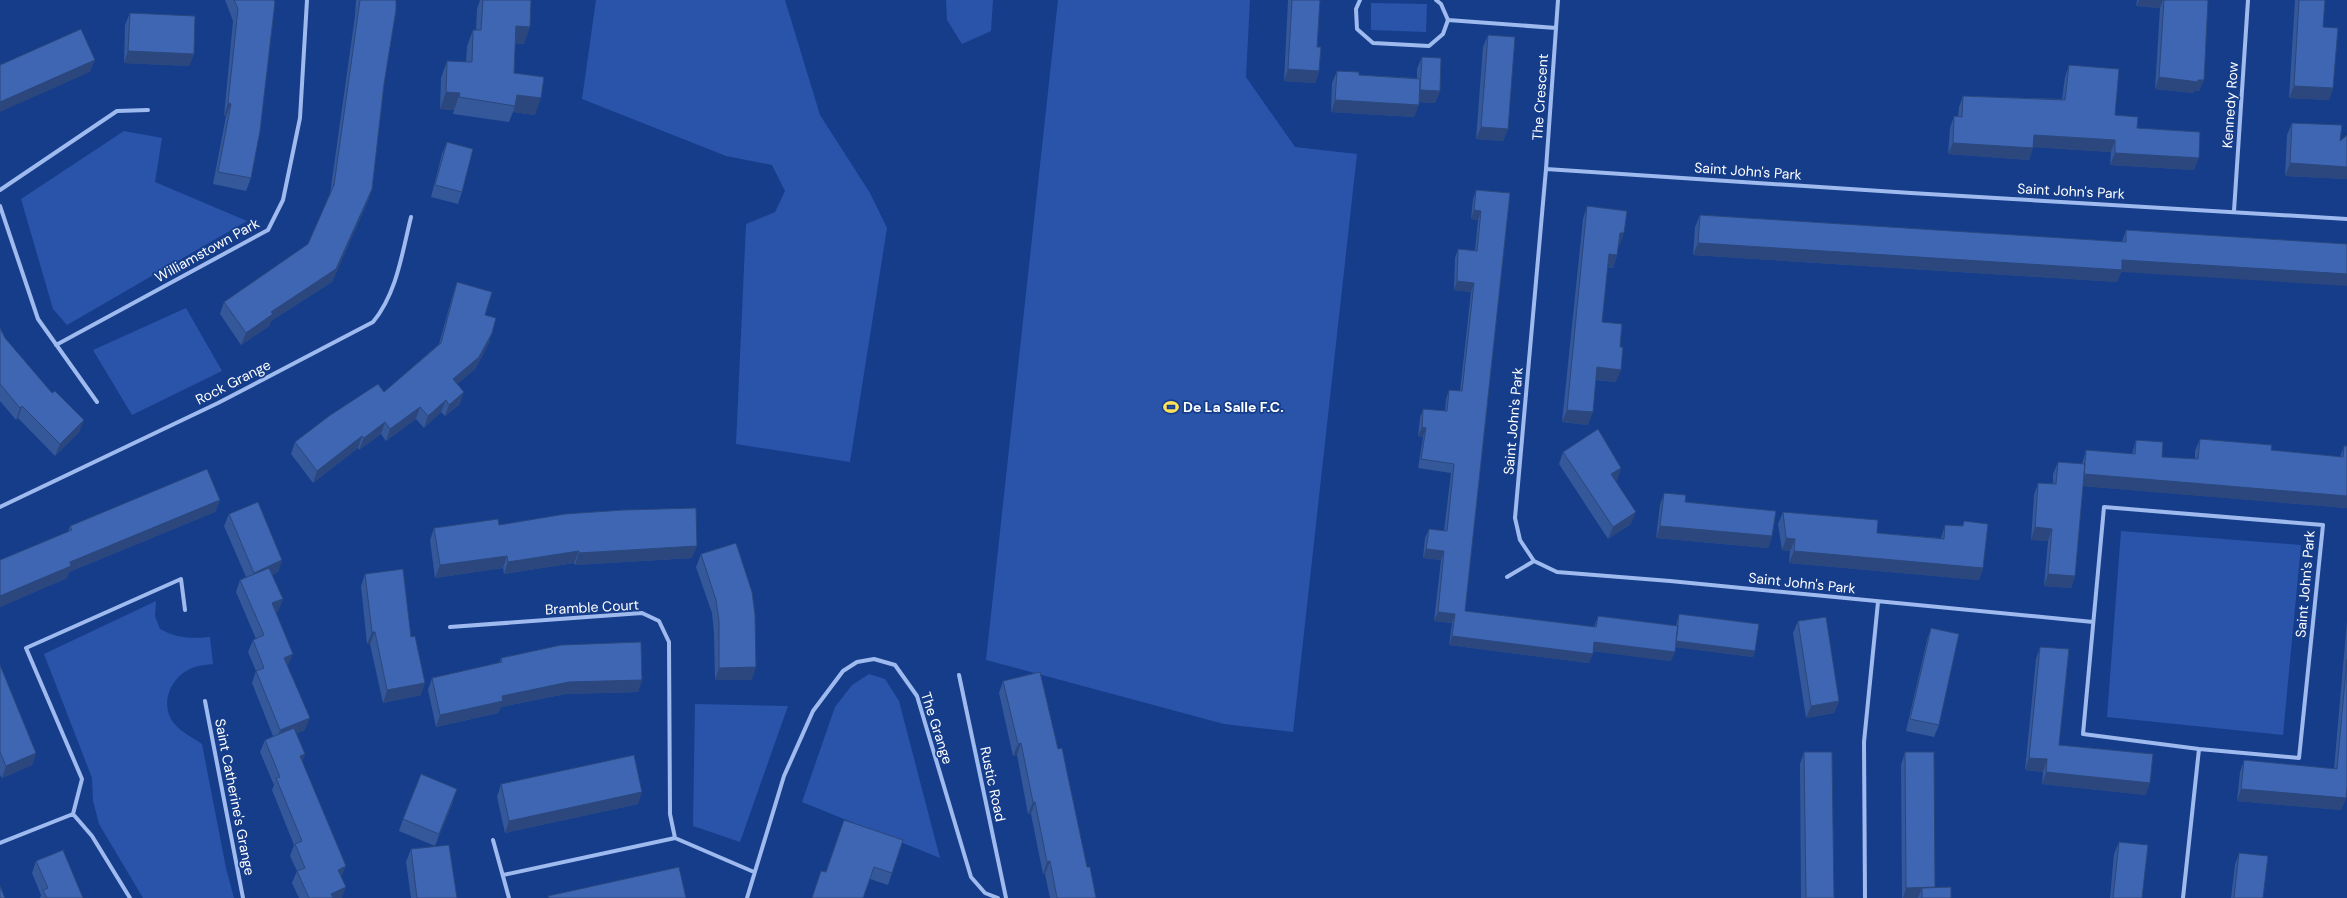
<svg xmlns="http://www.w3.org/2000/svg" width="2347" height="898" viewBox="0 0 2347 898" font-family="'DM Sans',sans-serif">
  <rect width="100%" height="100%" fill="#163d8a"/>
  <path fill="#2954a9" d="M596 0H785L820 115 870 193 887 228 850 462 736 444 746 224 775 212 785 191 772 165 726 156 582 99Z
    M946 0H993L991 31 962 44 947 20Z
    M1058 0H1250L1246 77 1295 147 1357 154 1293 732 1224 724 986 660Z
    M1371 3 1427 4 1426 32 1371 30Z
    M124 131 162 138 155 182 247 221 67 325 53 309 21 199Z
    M186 308 222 371 132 415 93 350Z
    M2121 531 2301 545 2283 735 2107 717Z
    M156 601 155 616 160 629C177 638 190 639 210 637L213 664C207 665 201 665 195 667 174 673 160 699 171 719 177 730 192 737 202 744L226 868 234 898H143L99 824 93 801 92 778 44 654Z
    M869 674 885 679 899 701 940 858 802 802 835 707 852 685Z
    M695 704 788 706 740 842 693 826Z"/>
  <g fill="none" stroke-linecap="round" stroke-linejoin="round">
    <path stroke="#9fbaef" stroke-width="4" d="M1360 0 1356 9 1357 29 1373 43 1429 46 1443 34 1448 20 1441 4 1436 0
      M1448 20 1556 28
      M1546 169 1911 193 2347 219
      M0 190 117 111 148 110
      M0 206 38 319 97 402
      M2234 211 2248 0
      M56 345 268 230 283 200 300 118 307 0
      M0 507 218 403 373 322C397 293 402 253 411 217
      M2104 507 2323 525 2299 758 2199 749 2083 734Z
      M1534 561 1520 540 1515 518 1546 169 1558 0
      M1507 577 1534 561 1557 572 1670 581 2093 622
      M450 627 642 613 659 621 669 642 670 814 675 838 754 872
      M959 675 1006 898
      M205 701 243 898
      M73 814 82 779 26 648 181 579 185 610
      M73 814 92 836 130 898
      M493 840 509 898
      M0 843 73 814
      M503 875 675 838
      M747 898 784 776 813 711 843 671 857 662 874 659 895 665 917 696 971 877 985 893 998 898
      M1865 898 1864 742 1878 602
      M2183 898 2199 749"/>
  </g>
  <path fill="#35589a" d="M225 0H274L251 178 246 191 213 184 226 116H224L233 21Z
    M356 0H396L384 84 372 189 368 201 332 282 271 321 269 326 241 345 220 314 224 302 308 244 330 194 355 16Z
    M480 0H531L524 44 515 43 514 73 535 115 513 112 509 122 453 114 454 110 440 109 441 78 447 61 466 62 467 46 473 30H476L477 9Z
    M1288 0H1320L1317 47 1319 71 1315 83 1284 81Z
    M2137 0H2208L2204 80 2199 91H2194V93L2155 89 2160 8 2136 6Z
    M2295 0H2325L2323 27 2333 88 2329 100 2289 98Z
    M130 13 194 54 189 66 124 63 125 25Z
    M1488 35 1508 129 1503 141 1476 139 1483 47Z
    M1422 57 1440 91 1435 103 1419 102 1414 117 1331 112 1332 83 1337 71 1359 75 1417 78V69Z
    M2069 65 2115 115 2137 128 2194 170 2110 165 2111 152 2033 147 2029 160 1948 154 1950 128 1954 116 1958 117 1959 107 1963 96 2062 99 2065 77Z
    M2292 123 2340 141 2347 179 2285 176 2287 135Z
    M447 142 462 192 458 204 431 197 442 154Z
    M1476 190 1510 193 1465 611 1594 627 1598 616 1676 626 1677 621 1679 614 1755 651 1753 657 1675 647 1671 661 1593 651 1589 663 1449 645 1452 623 1434 621 1441 560 1423 558 1425 538 1429 529 1444 531 1451 473 1418 468 1423 437 1418 436 1420 418 1423 409 1445 411 1446 399 1449 390 1460 391 1471 292 1454 290 1455 258 1458 249 1475 250 1478 220 1471 219 1473 199Z
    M1587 206 1620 245H1618L1617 255 1613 268 1607 267 1602 322 1616 382 1596 380 1588 425 1562 422 1583 219Z
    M1700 215 2122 242 2126 230 2347 244 2121 272 2117 282 1693 255 1695 227Z
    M457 282 492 333 488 345 475 369 457 384 460 404 445 416 441 412 424 428 416 419 386 441 381 434 359 450 358 448 313 483 291 454 295 442 384 392 439 344 453 294Z
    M0 328 5 338 52 393 84 420 79 432 55 456 18 418 16 420 0 401Z
    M2200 439 2271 450 2340 457 2344 446 2347 508 2083 486 2075 576 2071 588 2044 586 2048 541 2031 540 2034 495 2038 483 2053 484V474L2058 462 2082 464 2086 450 2132 454 2136 440 2162 457 2195 459V451Z
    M1563 452 1621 468 1617 480 1615 481 1631 524 1608 539 1559 464Z
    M1664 493 1685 502 1772 536 1768 548 1656 538 1660 505Z
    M220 500 215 512 69 572 67 578 0 607V560L68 532 70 526Z
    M1783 512 1877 533 1941 538 1945 525 1962 526 1964 521 1983 568 1979 580 1789 563 1790 551 1782 550 1778 524Z
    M229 514 282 560 278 572 272 575 283 599 278 611 276 612 288 666 305 730 297 733 302 761 342 878V898H299L292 883 297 871 290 856 294 845 272 790 274 785 260 752 265 740 273 736 252 683 256 671 248 652 253 640 256 639 236 592 240 580 246 577 224 526Z
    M499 525 692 558 575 565 574 563 504 574 503 568 435 578 430 540 434 528Z
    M701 554 752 680H715L714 633 712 613 696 567Z
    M365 574 411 637 421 695 383 703 370 644H367L361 586Z
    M1798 621 1839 701 1834 713 1806 718 1793 633Z
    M2347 621V798H2346L2341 810 2237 801 2240 772 2244 760 2334 769Z
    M1931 628 1939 725 1934 737 1906 731 1927 640Z
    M2040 647 2059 745 2146 795 2042 784 2043 772 2025 770 2036 659Z
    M501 658 642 680 638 692 565 694 501 707 498 713 436 727 428 690 432 678 499 663Z
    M0 665 36 753 32 765 2 778 0 775Z
    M1003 681 1058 749 1087 867 1096 898H1050L1045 874H1043L1031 814H1028L1017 755 1013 756 999 693Z
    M1804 752 1834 898H1801L1800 764Z
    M1905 752 1935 888 1951 898H1902L1901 765Z
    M501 784 638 804 505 833 497 797Z
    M453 802 435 846 399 831 403 819Z
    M844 820 892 873 888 885 870 879 863 898H812L821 871 826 872Z
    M2119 842 2142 898H2110L2114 854Z
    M411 849 457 898H411L406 862Z
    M2239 853 2263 898H2231L2235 865Z
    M36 861 83 898H40L41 895 32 873Z"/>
  <path fill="#2b477d" d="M2139 0H2163L2160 8 2136 6Z
    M516 26 530 27 524 44 510 43Z
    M128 51 194 54 189 66 124 63Z
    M95 60 90 72 0 112V102Z
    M1288 69 1319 71 1315 83 1284 81Z
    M2159 77 2204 80 2199 91H2194V93L2155 89Z
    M2294 86 2333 88 2329 100 2289 98Z
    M1420 90 1440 91 1435 103 1416 102Z
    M446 92 460 93 454 110 440 109Z
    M517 95 541 98 535 115 513 112 515 106Z
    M1335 100 1419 105 1414 117 1331 112Z
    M228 103 231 104 226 116H224Z
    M1481 127 1508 129 1503 141 1476 139Z
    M2034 135 2115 140 2111 152 2030 147Z
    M1953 143 2033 148 2029 160 1948 154Z
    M2115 153 2199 158 2194 170 2110 165Z
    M2290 163 2347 167V179L2285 176Z
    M372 189 368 201 332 282 271 321 269 326 241 345 246 333 271 312Z
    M1474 210 1481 211 1478 220 1471 219Z
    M1620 233H1624L1620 245H1615Z
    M1698 243 2122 260 2347 274V286L2121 272 2117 282 1693 255Z
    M1609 254 1617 255 1613 268 1604 266Z
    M1457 281 1474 283 1471 292 1454 290Z
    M492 333 488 345 475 369 449 391 453 379Z
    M1597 367 1621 370 1616 382 1593 379Z
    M464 392 460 404 445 416 449 405Z
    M446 400 441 412 424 428 428 416Z
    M22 406 18 418 16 420 20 408Z
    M420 407 416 419 386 441 390 429Z
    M1567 410 1593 412 1588 425 1562 422Z
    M84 420 79 432 55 456 60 444Z
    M385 422 381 434 359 450 364 438Z
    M1422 427 1426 428 1423 437 1418 436Z
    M362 436 358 448 313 483 317 471Z
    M1621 468 1617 480 1606 487 1611 474Z
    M2084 474 2347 496V508L2080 486Z
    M220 500 215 512 69 572 67 578 0 607V596L70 562Z
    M1636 512 1631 524 1608 539 1613 527Z
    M1660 526 1772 536 1768 548 1656 538Z
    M2035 527 2052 529 2048 541 2031 540Z
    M1786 538 1795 539 1790 551 1782 550Z
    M697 546 692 558 575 565 579 553Z
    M1426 549 1444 551 1441 560 1423 558Z
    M579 551 574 563 504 574 508 562Z
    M1794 551 1983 568 1979 580 1789 563Z
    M507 556 503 568 435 578 440 565Z
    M282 560 278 572 249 585 254 573Z
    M2048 574 2075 576 2071 588 2044 586Z
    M283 599 278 611 268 616 272 603Z
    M1438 612 1455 614 1452 623 1434 621Z
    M372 632H375L370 644H367Z
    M1452 636 1593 654 1589 663 1449 645Z
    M1675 640 1755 651 1753 657 1673 647Z
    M1594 642 1675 652 1671 661 1591 651Z
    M293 654 288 666 280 670 284 658Z
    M756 667 752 680H715L719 668Z
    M642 680 638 692 565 694 501 707 498 713 436 727 440 715 502 696 569 682Z
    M425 683 421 695 383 703 387 690Z
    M1839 701 1834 713 1806 718 1811 706Z
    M310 718 305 730 276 742 280 730Z
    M1021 743 1017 755 1013 756 1018 744Z
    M36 753 32 765 2 778 6 766Z
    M305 754 301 766 300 756Z
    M2029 758 2047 759 2043 772 2025 770Z
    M2046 772 2150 783 2146 795 2042 784Z
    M2347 786V798H2342H2346L2341 810 2237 801 2241 789Z
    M457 789 453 802 435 846 439 834Z
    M642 792 638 804 505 833 509 821Z
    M1033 802H1035L1031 814H1028Z
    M1050 861 1045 874H1043L1047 862Z
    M346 866 341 878 338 870Z
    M346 887 342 898H330L331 894Z
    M1935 887 1922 888 1918 898H1903L1906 888Z"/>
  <path fill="#3e66b3" stroke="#2b477d" d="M234 0H274L275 2 260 131 251 178 218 172 231 104 228 103 238 9Z
    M360 0H396V10L384 84 372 189 336 269 271 312 273 314 246 333 224 302 308 244 334 185Z
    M483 0H531L530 27 516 26 514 73 544 77 541 98 517 95 515 106 459 97 460 93 446 92 447 61 472 62 473 30H481Z
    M1292 0H1320L1317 47H1321L1319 71 1288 69Z
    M2164 0H2208L2204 80H2198V82L2159 77Z
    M2299 0H2325L2323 27 2338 28 2333 88 2294 86Z
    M130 13 195 16 194 54 128 51Z
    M81 29 95 60 0 102V65Z
    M1488 35 1515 37 1508 129 1481 127Z
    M1422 57 1441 58 1440 91 1420 90Z
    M2069 65 2119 69 2115 115 2138 117 2137 128 2200 132 2199 158 2115 153V140L2034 135 2033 148 1953 143 1954 116 1962 117 1963 96 2065 100Z
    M1337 71 1359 72V75L1420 79 1419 105 1335 100Z
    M2292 123 2342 125 2340 141 2347 135V167L2290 163Z
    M447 142 473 149 462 192 435 185Z
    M1476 190 1510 193 1465 611 1596 627 1598 616 1678 626 1675 652 1594 642 1593 654 1452 636 1455 614 1438 612 1444 551 1426 549 1429 529 1447 531 1454 464 1421 459 1426 428 1422 427 1423 409 1447 411 1449 390 1462 391 1474 283 1457 281 1458 249 1477 251 1481 211 1474 210Z
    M1587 206 1627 211 1624 233H1620L1617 255 1609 254 1602 322 1622 324 1620 347H1623L1621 370 1597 367 1593 412 1567 410Z
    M1700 215 2126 242V230L2347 244V274L2122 260V270L1698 243Z
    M457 282 492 292 485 315 496 318 492 333 479 357 453 379 464 392 449 405 446 400 428 416 420 407 390 429 385 422 364 438 362 436 317 471 295 442 329 416 378 384 384 392 441 343Z
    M0 328 5 338 52 393 55 391 84 420 60 444 22 406 20 408 0 384Z
    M1598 429 1621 468 1611 474 1636 512 1613 527 1563 452Z
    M2200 439 2272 445 2271 450 2343 457 2344 446H2347V496L2084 474 2086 450 2135 454 2136 440 2163 442 2162 457 2198 459Z
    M2058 462 2085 464 2075 576 2048 574 2052 529 2035 527 2038 483 2056 484Z
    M207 469 220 500 70 562 71 566 0 596V560L72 530 70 526Z
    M1664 493 1686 495 1685 502 1776 511 1772 536 1660 526Z
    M258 502 282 560 254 573 229 514Z
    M696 508 697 546 579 553V551L508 562 507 556 440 565 434 528 498 519 499 525 565 514 623 510Z
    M1783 512 1878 520 1877 533 1944 539 1945 525 1963 526 1964 521 1988 524 1983 568 1794 551 1795 539 1786 538Z
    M736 543 752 592 755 615 756 667 719 668V621L716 600 701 554Z
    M269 568 283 599 272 603 293 654 284 658 310 718 280 730 256 671 264 668 253 640 264 635 240 580Z
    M403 569 411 637 415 636 425 683 387 690 375 632H372L365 574Z
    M1679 614 1759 624 1755 651 1676 641Z
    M1826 617 1839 701 1811 706 1798 621Z
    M1931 628 1959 634 1939 725 1910 719Z
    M641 642 642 680 569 682 502 696 503 701 440 715 432 678 502 662 501 658 561 645Z
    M2040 647 2069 649 2059 745 2153 754 2150 783 2046 772 2047 759 2029 758Z
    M2347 659V786L2346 798 2241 789 2244 760 2337 769Z
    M0 665 36 753 6 766 0 752Z
    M1040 672 1058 749 1062 748 1087 867H1090L1096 898H1057L1050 861 1047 862 1035 802H1033L1021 743 1018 744 1003 681Z
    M294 728 305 754 300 756 346 866 338 870 346 887 331 894 333 898H309L297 871 305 868 295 844 302 841 276 778 280 777 265 740Z
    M1804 752H1832L1834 898H1806Z
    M1905 752H1934L1935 887 1906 888Z
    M634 755 642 792 509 821 501 784Z
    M421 774 457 789 439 834 403 819Z
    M844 820 903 840 892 873 874 867 863 898H812L821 871 826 872Z
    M2119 842 2148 845 2142 898H2113Z
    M449 845 457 898H417L411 849Z
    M63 850 83 898H47L43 890 48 888 36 861Z
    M2239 853 2268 856 2263 898H2234Z
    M679 867 686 898H549L548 896Z
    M0 886 5 898H0Z
    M1951 887V898H1922V888Z"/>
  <defs>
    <symbol id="stadium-bare" viewBox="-9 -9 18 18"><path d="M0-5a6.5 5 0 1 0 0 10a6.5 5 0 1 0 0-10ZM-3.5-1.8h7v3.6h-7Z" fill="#ffe15c" stroke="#163d8a" stroke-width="2.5" paint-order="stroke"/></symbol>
  </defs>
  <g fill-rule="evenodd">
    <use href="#stadium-bare" x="1160" y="396" width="22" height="22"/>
  </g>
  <g text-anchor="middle" stroke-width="3.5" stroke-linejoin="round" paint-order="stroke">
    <g font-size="14" fill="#fff" stroke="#163d8a">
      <text transform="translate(1540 97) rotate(-86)" y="5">The Crescent</text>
      <text transform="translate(2230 105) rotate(-86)" y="5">Kennedy Row</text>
      <text transform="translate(1748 171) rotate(4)" y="5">Saint John's Park</text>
      <text transform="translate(2071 191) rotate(3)" y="5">Saint John's Park</text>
      <text transform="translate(207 250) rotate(-29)" y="5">Williamstown Park</text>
      <text transform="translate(233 382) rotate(-27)" y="5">Rock Grange</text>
      <text transform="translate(1513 421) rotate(-85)" y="5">Saint John's Park</text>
      <text transform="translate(1802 583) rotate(6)" y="5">Saint John's Park</text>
      <text transform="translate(2305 584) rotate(-85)" y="5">Saint John's Park</text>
      <text transform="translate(592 607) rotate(-3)" y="5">Bramble Court</text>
      <text transform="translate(937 728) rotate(72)" y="5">The Grange</text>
      <text transform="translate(993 784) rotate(78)" y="5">Rustic Road</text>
      <text transform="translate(235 797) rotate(79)" y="5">Saint Catherine's Grange</text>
    </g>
    <g font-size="14" font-weight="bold" fill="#fff" stroke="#163d8a" text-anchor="start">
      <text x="1183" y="412">De La Salle F.C.</text>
    </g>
  </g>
</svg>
